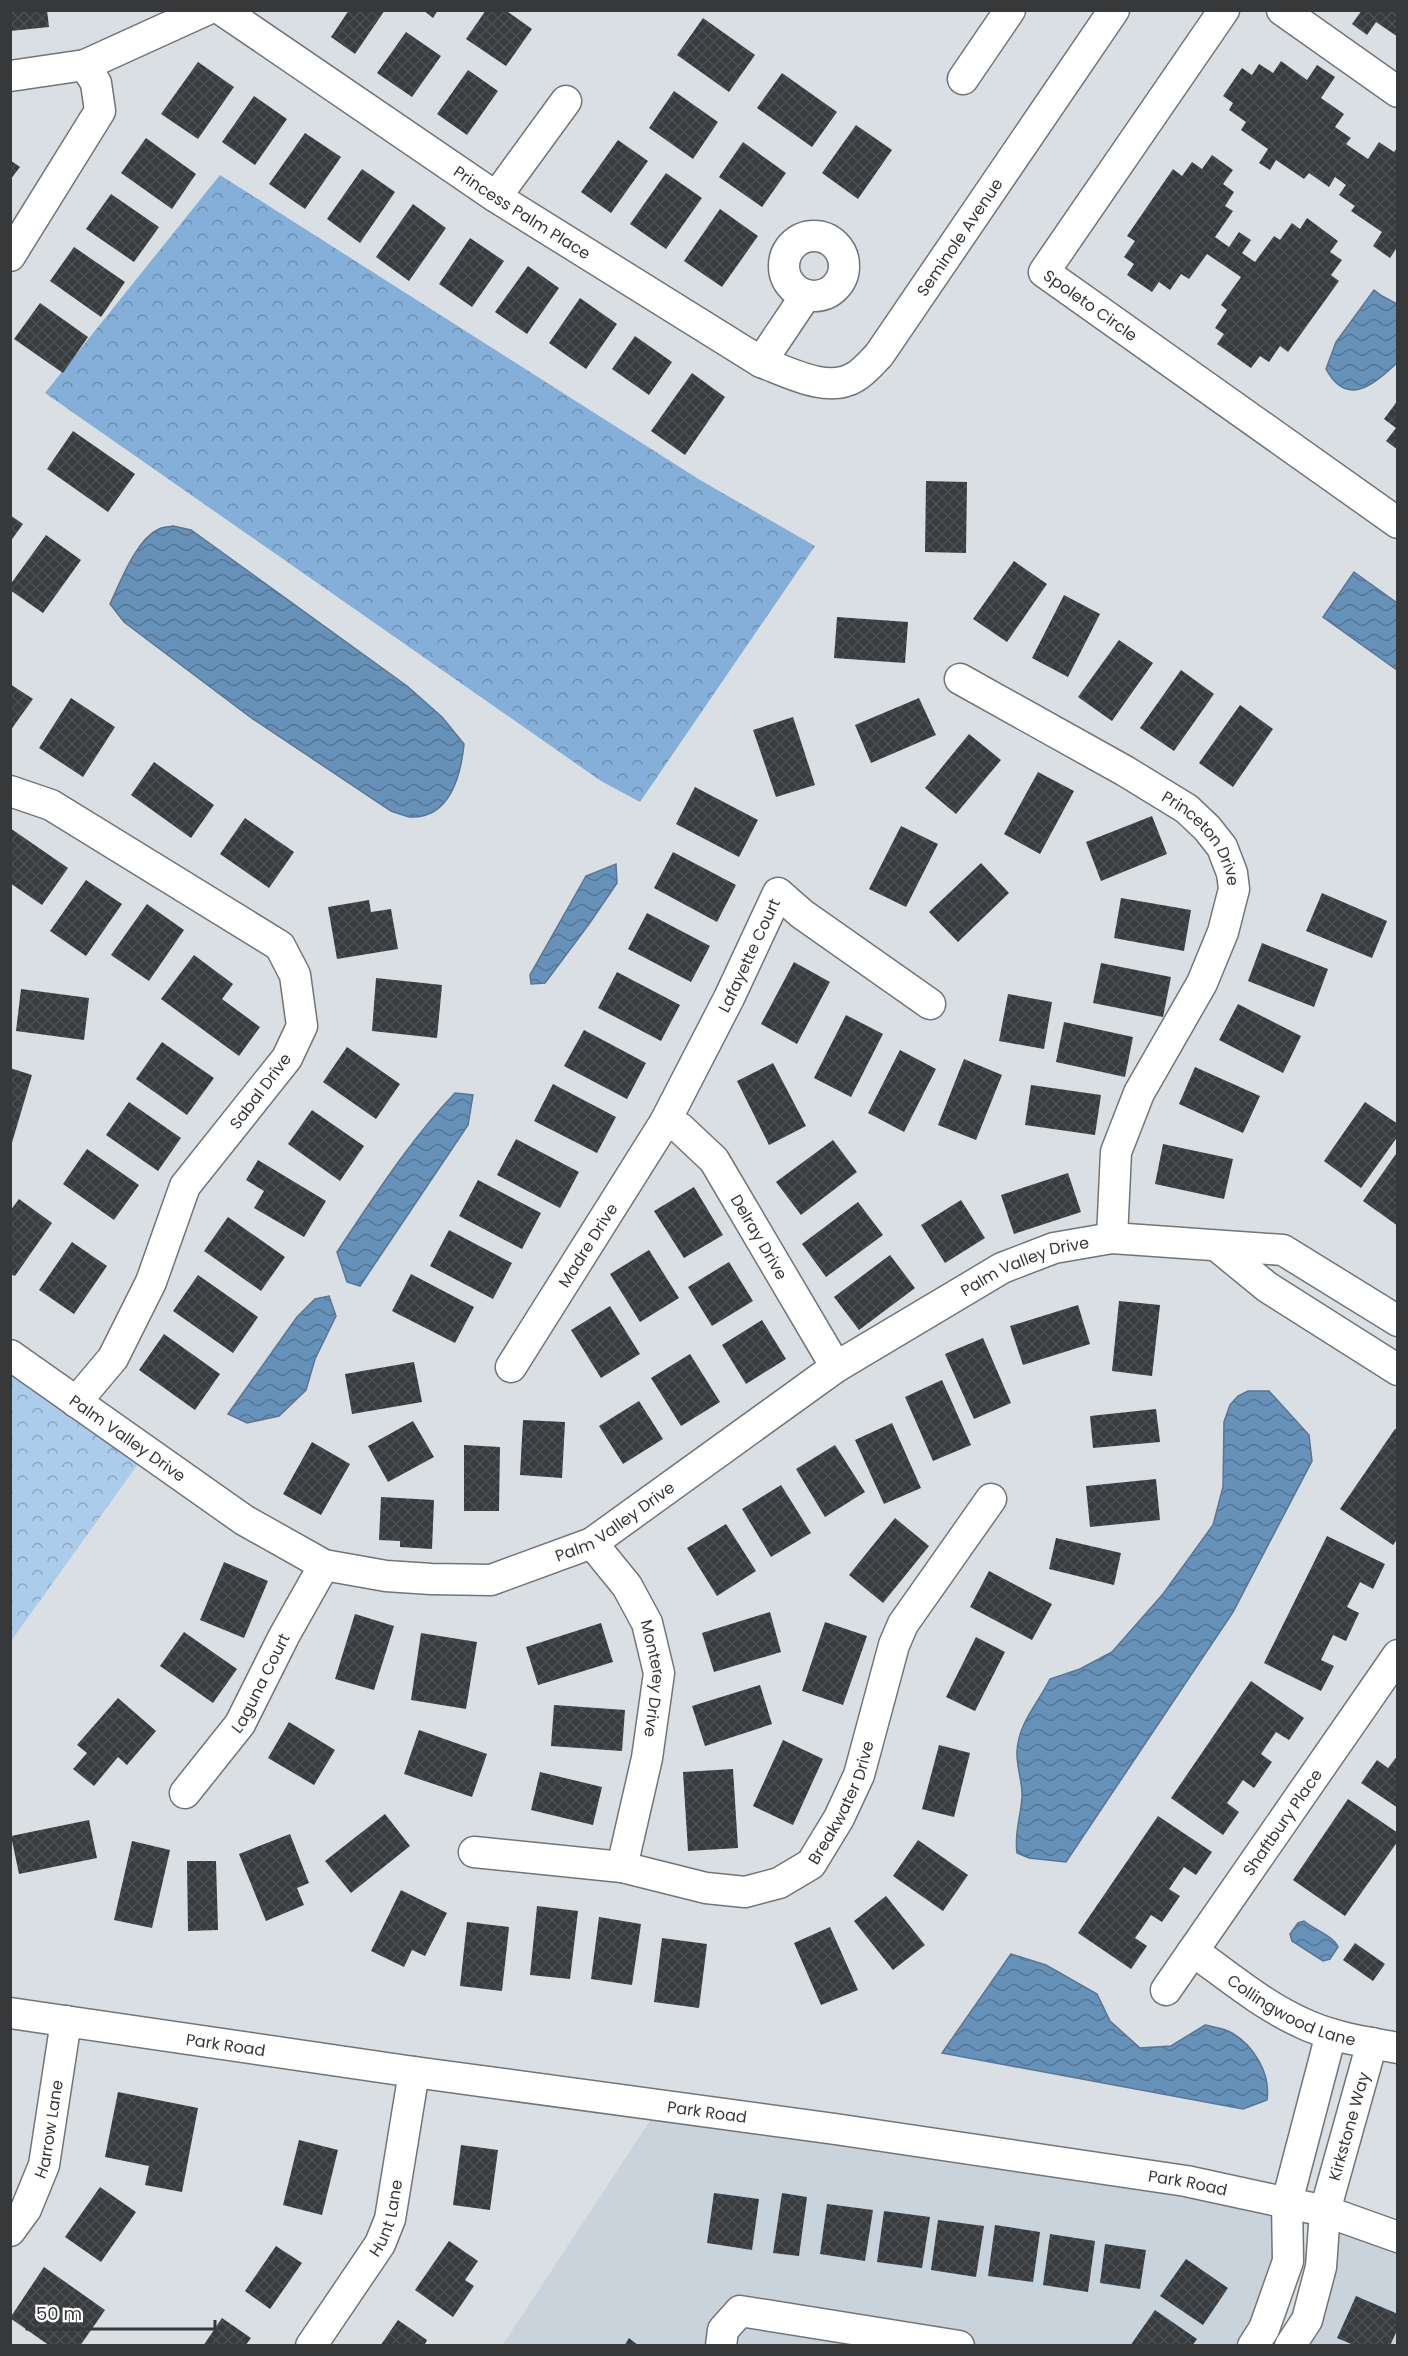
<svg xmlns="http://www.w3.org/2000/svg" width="1408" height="2356" viewBox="0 0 1408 2356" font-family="Poppins,sans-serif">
  <defs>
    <pattern id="forest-crowns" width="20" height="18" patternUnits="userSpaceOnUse" patternTransform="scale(1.5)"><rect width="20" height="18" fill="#83afd8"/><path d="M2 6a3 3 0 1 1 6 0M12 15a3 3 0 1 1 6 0" fill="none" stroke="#6c8fb0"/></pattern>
    <pattern id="park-crowns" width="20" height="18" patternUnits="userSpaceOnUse" patternTransform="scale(1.5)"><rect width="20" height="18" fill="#abcceb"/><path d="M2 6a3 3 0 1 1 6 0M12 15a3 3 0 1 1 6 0" fill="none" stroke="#8ca7bf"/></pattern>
    <pattern id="water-waves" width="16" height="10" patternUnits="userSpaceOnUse" patternTransform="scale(1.5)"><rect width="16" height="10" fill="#6691b9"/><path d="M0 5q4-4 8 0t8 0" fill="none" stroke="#557797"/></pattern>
    <pattern id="building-cross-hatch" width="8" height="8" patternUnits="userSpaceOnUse" patternTransform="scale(1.5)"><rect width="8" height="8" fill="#383c3f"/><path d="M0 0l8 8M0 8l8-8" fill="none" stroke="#4d5053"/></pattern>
  </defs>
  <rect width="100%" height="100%" fill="#dadfe3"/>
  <path fill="#c9d3dc" d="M651 2119 1182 2195 1273 2214 1275 2260 1252 2323 1238 2345 502 2346Z
    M1337 2231 1397 2252V2345L1305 2346Z"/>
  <path fill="url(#forest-crowns)" d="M220 175 700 480 815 546 640 802 601 781 45 393Z"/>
  <path fill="url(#park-crowns)" d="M11 1375 138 1464 11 1641Z"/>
  <path fill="url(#water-waves)" stroke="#587693" stroke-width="1.5" d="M1374 290 1382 296 1397 304V363C1373 385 1347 408 1326 369L1336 342Z
    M173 526 191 530 407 686 442 717 464 744C461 775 450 819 410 817 404 816 397 813 391 811L250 717 124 622 110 604C120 583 136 539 159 529 163 527 169 527 173 526Z
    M1354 572 1397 603V670L1323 617Z
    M616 864 617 883 589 924 545 983 531 984 530 975 586 876Z
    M455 1093 473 1095 468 1125 360 1286 347 1282 337 1252C374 1197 410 1140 455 1093Z
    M329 1296 336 1316 315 1359 306 1390 279 1416 247 1423 228 1414 297 1317 315 1299Z
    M1248 1391H1269L1309 1435 1312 1461 1233 1612 1066 1862 1029 1858 1017 1853C1014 1833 1021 1816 1022 1797 1023 1783 1016 1766 1017 1751 1019 1722 1037 1705 1050 1679L1080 1669 1112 1652 1163 1594 1213 1525 1223 1487 1224 1422 1230 1405 1238 1396Z
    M1304 1921C1315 1930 1333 1936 1338 1947L1330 1959 1323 1961 1292 1941 1290 1934 1298 1923Z
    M1011 1954 1046 1965 1097 1994 1110 2021 1140 2048 1171 2046 1205 2025C1213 2027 1224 2028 1232 2033 1254 2046 1271 2074 1267 2100L1243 2109 942 2053Z"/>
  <path fill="url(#building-cross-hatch)" d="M10 10H47L49 27 10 31Z
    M349 10H385L355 54 331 37Z
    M423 10H438L433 18Z
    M486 10H505L532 29 506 66 466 39Z
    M1362 10H1398V37L1376 22 1367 35 1352 24Z
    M703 18 755 55 729 92 677 55Z
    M406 32 441 56 412 97 377 73Z
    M1281 61 1307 80 1317 65 1335 77 1321 98 1344 114 1335 127 1351 138 1346 144 1368 159 1379 142 1394 152 1398 147V246L1390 258 1373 246 1382 232 1351 211 1355 206 1339 195 1346 185 1335 177 1329 187 1309 173 1304 179 1276 160 1270 170 1259 163 1268 149 1241 130 1246 122 1229 110 1233 103 1223 96 1242 68 1252 75 1259 64 1273 73Z
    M198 62 234 87 198 139 161 114Z
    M468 70 498 91 467 135 437 114Z
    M782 73 837 112 812 147 757 108Z
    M674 91 718 122 693 159 649 128Z
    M254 96 287 119 255 165 222 142Z
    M856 125 892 150 858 199 822 173Z
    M305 133 341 157 305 209 269 184Z
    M146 138 196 174 172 209 121 173Z
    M618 140 648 161 611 213 581 192Z
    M743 142 786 173 762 207 719 177Z
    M1212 155 1233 170 1223 184 1234 192 1225 206 1233 211 1215 237 1229 247 1239 232 1251 240 1242 253 1255 262 1274 236 1280 240 1292 223 1300 229 1307 218 1338 241 1330 252 1342 260 1331 275 1339 281 1288 352 1280 346 1269 362 1260 356 1251 368 1217 344 1224 334 1215 328 1227 310 1221 305 1241 277 1207 254 1189 279 1181 274 1170 290 1159 282 1152 292 1127 275 1134 264 1124 257 1135 241 1127 236 1173 169 1182 176 1192 162 1202 169Z
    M10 160 20 167 10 180Z
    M362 169 395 192 360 243 327 219Z
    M666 173 702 198 666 249 630 224Z
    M111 194 159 227 134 262 86 229Z
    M413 204 446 228 409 281 376 257Z
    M720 209 758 236 722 287 684 261Z
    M470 238 504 261 472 307 439 284Z
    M74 247 125 282 101 317 50 281Z
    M528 266 559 288 527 334 495 312Z
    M580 298 617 324 586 369 549 343Z
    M40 303 88 337 63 373 14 339Z
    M635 336 672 362 649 395 612 369Z
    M692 373 725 397 685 455 651 431Z
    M1398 400V450L1386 441 1396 428 1384 419Z
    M73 431 135 474 108 512 47 469Z
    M926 481 967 482 966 553 925 552Z
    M10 515 23 524 10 542Z
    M46 535 81 560 43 613 10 590V585Z
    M1014 561 1047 584 1007 642 973 619Z
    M1064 595 1100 614 1068 677 1032 658Z
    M837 617 908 622 905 663 834 658Z
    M1119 640 1153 663 1112 721 1078 697Z
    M1181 670 1214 694 1174 751 1140 728Z
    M10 684 33 699 10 731Z
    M71 698 115 727 83 777 39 748Z
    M919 698 936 735 871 763 855 725Z
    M1240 705 1273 729 1233 787 1199 763Z
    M793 717 815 785 776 797 753 730Z
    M969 734 1001 760 956 814 925 788Z
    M154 762 214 805 191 838 131 795Z
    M1038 772 1074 791 1040 854 1004 834Z
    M695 787 758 820 739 857 676 824Z
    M1152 816 1167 854 1101 881 1086 842Z
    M245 818 294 852 269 888 220 854Z
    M901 826 938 844 906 907 869 889Z
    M10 828 68 868 42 905 10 883Z
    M673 852 736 885 717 922 654 888Z
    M981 863 1009 893 958 942 929 912Z
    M86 880 122 904 86 956 50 931Z
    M1322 893 1387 921 1372 958 1306 931Z
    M1121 898 1191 910 1184 951 1114 938Z
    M369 900 371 912 391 909 398 949 337 959 328 907Z
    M147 904 184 930 149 981 111 955Z
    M647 913 710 946 691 982 628 949Z
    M1262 943 1328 969 1314 1007 1248 981Z
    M194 955 233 984 222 999 260 1027 239 1056 161 999Z
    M794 962 830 982 797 1044 761 1024Z
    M1101 963 1171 977 1163 1017 1093 1003Z
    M617 972 680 1005 661 1041 598 1008Z
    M376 978 442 985 437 1038 372 1031Z
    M21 989 89 998 84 1040 16 1031Z
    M1008 994 1052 1002 1044 1049 999 1041Z
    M1238 1004 1301 1036 1283 1073 1219 1040Z
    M846 1015 883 1034 851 1097 814 1078Z
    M1064 1022 1133 1037 1125 1077 1056 1062Z
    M584 1030 646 1063 627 1099 564 1066Z
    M162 1042 214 1078 187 1115 136 1079Z
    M347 1047 400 1084 376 1119 323 1082Z
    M900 1050 936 1069 904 1132 868 1113Z
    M964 1059 1002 1075 976 1140 938 1125Z
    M773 1063 806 1126 769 1145 737 1081Z
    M1195 1067 1260 1096 1243 1133 1179 1104Z
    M10 1068 32 1075 11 1146H10Z
    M553 1084 616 1117 597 1153 534 1121Z
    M1031 1085 1101 1095 1095 1135 1025 1125Z
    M129 1102 181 1138 158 1171 106 1135Z
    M1365 1102 1398 1124V1136L1361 1188 1324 1161Z
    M312 1110 364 1146 340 1181 288 1144Z
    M516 1139 579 1172 560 1208 497 1175Z
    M833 1140 857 1172 801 1215 776 1182Z
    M1163 1144 1233 1159 1224 1199 1155 1184Z
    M87 1149 139 1185 114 1220 63 1184Z
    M1398 1151V1226L1363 1201Z
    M258 1160 326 1201 304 1237 254 1208 264 1191 246 1180Z
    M1068 1173 1081 1212 1014 1234 1001 1195Z
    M478 1180 541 1213 522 1249 459 1216Z
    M694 1187 723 1235 684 1258 654 1211Z
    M19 1199 52 1223 15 1276 10 1274V1211Z
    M961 1200 985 1238 945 1263 921 1225Z
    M858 1202 883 1235 826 1277 802 1244Z
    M228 1217 285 1257 261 1291 204 1251Z
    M449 1230 512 1263 493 1299 430 1266Z
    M72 1242 107 1266 74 1314 39 1290Z
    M649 1250 679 1298 640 1322 610 1274Z
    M890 1255 915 1288 859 1330 834 1297Z
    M729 1262 753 1301 712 1326 688 1287Z
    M411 1274 474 1307 455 1343 392 1311Z
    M198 1275 258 1317 233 1353 173 1311Z
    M1119 1301 1160 1305 1152 1376 1112 1371Z
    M1078 1305 1090 1344 1023 1365 1010 1326Z
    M610 1306 640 1354 601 1378 571 1330Z
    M762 1320 786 1359 746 1384 722 1345Z
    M164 1334 220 1374 195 1410 139 1370Z
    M983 1338 1011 1403 974 1419 945 1354Z
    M690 1354 720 1402 681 1426 651 1378Z
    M414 1362 422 1402 352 1414 345 1374Z
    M942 1380 971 1445 933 1461 905 1397Z
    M639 1401 663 1439 623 1464 599 1426Z
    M1156 1409 1160 1442 1093 1448 1090 1416Z
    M523 1420 565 1422 562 1478 520 1475Z
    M413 1421 434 1457 388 1482 368 1446Z
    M892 1423 921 1488 884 1504 855 1440Z
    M1395 1429 1398 1430V1538L1393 1545 1340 1509Z
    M312 1442 350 1464 321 1515 283 1494Z
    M464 1445 500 1447 499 1511H464Z
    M835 1445 865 1492 825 1517 796 1469Z
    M1156 1479 1160 1520 1090 1527 1086 1486Z
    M781 1485 811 1533 771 1557 742 1509Z
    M381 1497 434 1500 432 1549 400 1547V1541L379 1540Z
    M895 1518 929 1546 883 1603 849 1575Z
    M726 1524 756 1571 717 1596 687 1548Z
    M1327 1536 1385 1564 1373 1589 1360 1582 1347 1607 1359 1613 1346 1641 1333 1635 1321 1660 1334 1666 1321 1691 1264 1663Z
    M1056 1538 1121 1553 1114 1585 1049 1569Z
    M224 1562 268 1581 244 1638 200 1620Z
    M989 1571 1052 1604 1032 1640 970 1607Z
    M770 1612 781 1652 714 1672 702 1633Z
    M355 1614 394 1626 374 1690 335 1679Z
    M825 1622 867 1636 843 1705 802 1691Z
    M601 1623 613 1662 538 1685 526 1647Z
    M184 1632 237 1669 213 1703 160 1666Z
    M421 1633 477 1642 466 1709 411 1700Z
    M976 1637 1005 1652 975 1711 946 1697Z
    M1251 1681 1304 1718 1289 1740 1276 1732 1261 1754 1272 1762 1254 1788 1243 1780 1227 1803 1239 1812 1223 1835 1171 1798Z
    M760 1685 772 1724 705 1746 692 1706Z
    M118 1698 156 1731 127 1765 118 1757 94 1786 73 1769 87 1753 77 1745Z
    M554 1705 625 1710 622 1751 551 1746Z
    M289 1722 335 1750 314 1785 268 1758Z
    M419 1730 487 1754 472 1797 404 1774Z
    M783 1740 823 1759 793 1825 753 1806Z
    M939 1745 970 1753 954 1817 922 1809Z
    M1398 1755V1808L1361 1783 1377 1760 1388 1768Z
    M733 1769 738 1848 688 1851 683 1772Z
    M540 1772 602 1787 593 1825 531 1810Z
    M1348 1799 1398 1833V1841L1345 1916 1293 1880Z
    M385 1814 410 1846 351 1893 325 1861Z
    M1158 1816 1212 1852 1196 1875 1184 1867 1169 1889 1180 1896 1162 1922 1151 1915 1135 1938 1147 1946 1131 1969 1078 1933Z
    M89 1820 97 1858 19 1874 11 1836Z
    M290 1834 309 1883 297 1888 304 1905 266 1921 239 1854Z
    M918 1840 968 1875 943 1911 893 1876Z
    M132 1841 170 1850 152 1928 114 1920Z
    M187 1861H216L218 1930 188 1931Z
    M401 1890 447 1913 425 1956 412 1950 404 1967 371 1951Z
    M886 1896 925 1945 893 1970 854 1921Z
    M537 1906 578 1911 570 1979 530 1975Z
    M599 1917 641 1924 632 1985 591 1979Z
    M467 1922 509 1927 502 1991 460 1986Z
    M830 1927 858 1990 821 2005 794 1943Z
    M662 1938 707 1944 699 2008 654 2002Z
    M1355 1943 1385 1964 1373 1981 1343 1960Z
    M118 2092 198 2108 182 2192 145 2185 149 2166 105 2157Z
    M299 2140 338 2150 322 2215 283 2205Z
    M461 2145 498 2150 490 2210 453 2205Z
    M100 2187 136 2212 101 2262 65 2237Z
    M714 2193 759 2199 752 2250 707 2243Z
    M782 2193 807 2197 799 2256 773 2253Z
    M827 2204 873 2210 865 2261 820 2254Z
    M884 2211 930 2217 922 2268 877 2262Z
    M938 2220 984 2226 976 2277 931 2270Z
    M995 2225 1040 2232 1033 2282 988 2276Z
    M1050 2234 1095 2241 1088 2292 1043 2285Z
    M449 2241 478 2261 465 2280 474 2286 453 2317 415 2290Z
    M1105 2244 1146 2250 1140 2289 1100 2283Z
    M276 2246 302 2263 270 2309 245 2291Z
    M1186 2259 1228 2288 1203 2325 1160 2296Z
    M44 2267 105 2310 80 2346H50L10 2318Z
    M1356 2296 1398 2314V2328L1390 2346H1356L1337 2338Z
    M1155 2310 1197 2339 1192 2346H1130Z
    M222 2318 251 2338 245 2346H203Z
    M398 2320 427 2340 424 2346H380Z
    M629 2338 639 2346H624Z"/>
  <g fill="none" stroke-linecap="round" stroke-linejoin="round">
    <defs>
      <g id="street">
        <path id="s1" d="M222 10 496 197 761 362 806 295"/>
        <path id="s2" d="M1224 10 1044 272 1398 523"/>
        <path d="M1282 10 1398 92"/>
        <path d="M10 76 85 65 206 10"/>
        <path d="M963 79 1010 10"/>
        <path d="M496 197 566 101"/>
        <circle cx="814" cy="266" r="30"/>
        <path d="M10 256 100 111 96 83 85 65"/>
        <path id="s3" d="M761 362C788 372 828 394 855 377 864 372 872 362 879 355L1114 10"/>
        <path id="s4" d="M960 679 1125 771 1187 809 1207 828 1222 847 1232 873 1234 889 1223 932 1202 983 1139 1093 1116 1152 1112 1238"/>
        <path d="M10 791 51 805 280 946 295 975 302 1026 287 1058 185 1186 151 1282 113 1358 76 1402"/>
        <path id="s5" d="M665 1122 680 1128 714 1160 836 1367"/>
        <path d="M1217 1246 1267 1287 1398 1370"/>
        <path id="s6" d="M10 1355 244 1520 324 1565 386 1576 431 1579 491 1580 592 1543 836 1367 1002 1268 1054 1248 1112 1238 1283 1250 1398 1321"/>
        <path id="s7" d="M511 1367 665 1122 729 998 778 893 802 914 930 1004"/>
        <path id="s8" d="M592 1543 627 1586 647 1623 659 1673 647 1758 622 1867"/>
        <path id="s9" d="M185 1793 240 1724 284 1636 324 1565"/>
        <path id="s10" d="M474 1852 622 1867 706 1888 745 1892 779 1883 811 1864 839 1818 859 1775 894 1645 903 1624 991 1499"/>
        <path id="s11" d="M1193 1951C1228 1976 1261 2004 1300 2022 1330 2037 1365 2042 1398 2048"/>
        <path id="s12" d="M1166 1990 1398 1655"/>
        <path id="s13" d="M10 2013 414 2072 835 2129 1186 2181 1325 2211 1398 2237"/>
        <path id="s14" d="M10 2231 26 2209 44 2165 66 2021"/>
        <path id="s15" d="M311 2346 380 2244 390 2219 414 2072"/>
        <path d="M721 2346 723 2330 740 2311 959 2346"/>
        <path d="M1253 2346 1264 2329 1288 2261 1287 2202 1331 2034"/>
        <path id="s16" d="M1290 2346 1307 2320 1321 2267 1325 2211 1372 2043"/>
      </g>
    </defs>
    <use href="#street" stroke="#717579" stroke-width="33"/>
    <use href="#street" stroke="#fff" stroke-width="30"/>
  </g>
  <g text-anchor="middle" stroke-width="6" stroke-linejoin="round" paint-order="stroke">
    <g font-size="16" fill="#37383a" stroke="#fff">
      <text dy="6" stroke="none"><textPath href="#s1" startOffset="362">Princess Palm Place</textPath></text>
      <text dy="6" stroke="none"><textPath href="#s3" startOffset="274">Seminole Avenue</textPath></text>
      <text dy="6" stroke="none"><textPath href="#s2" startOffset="375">Spoleto Circle</textPath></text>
      <text dy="6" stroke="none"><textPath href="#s4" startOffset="294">Princeton Drive</textPath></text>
      <text dy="6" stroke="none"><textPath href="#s7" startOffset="476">Lafayette Court</textPath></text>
      <text transform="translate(260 1091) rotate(-53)" y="6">Sabal Drive</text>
      <text dy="6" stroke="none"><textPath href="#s5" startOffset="152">Delray Drive</textPath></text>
      <text dy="6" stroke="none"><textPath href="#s7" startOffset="144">Madre Drive</textPath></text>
      <text dy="6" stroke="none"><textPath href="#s6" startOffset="1170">Palm Valley Drive</textPath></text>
      <text dy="6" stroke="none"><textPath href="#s6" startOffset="144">Palm Valley Drive</textPath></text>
      <text dy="6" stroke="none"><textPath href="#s6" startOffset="684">Palm Valley Drive</textPath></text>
      <text dy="6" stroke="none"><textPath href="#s8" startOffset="154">Monterey Drive</textPath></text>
      <text dy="6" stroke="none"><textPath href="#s9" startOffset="134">Laguna Court</textPath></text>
      <text dy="6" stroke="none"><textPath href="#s10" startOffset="416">Breakwater Drive</textPath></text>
      <text dy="6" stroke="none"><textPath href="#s12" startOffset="204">Shaftbury Place</textPath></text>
      <text dy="6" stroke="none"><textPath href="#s11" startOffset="116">Collingwood Lane</textPath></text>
      <text dy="6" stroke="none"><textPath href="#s13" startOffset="218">Park Road</textPath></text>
      <text dy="6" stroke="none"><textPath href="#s13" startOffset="704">Park Road</textPath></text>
      <text dy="6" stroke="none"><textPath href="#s16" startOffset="230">Kirkstone Way</textPath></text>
      <text dy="6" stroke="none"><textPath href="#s14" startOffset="111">Harrow Lane</textPath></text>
      <text dy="6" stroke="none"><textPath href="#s13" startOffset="1190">Park Road</textPath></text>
      <text dy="6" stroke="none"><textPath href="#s15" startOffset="150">Hunt Lane</textPath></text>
    </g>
  </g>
  <rect width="1408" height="2356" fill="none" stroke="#37383a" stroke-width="24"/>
  <path d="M27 2320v9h188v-9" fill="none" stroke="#37383a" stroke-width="3"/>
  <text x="36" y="2320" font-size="18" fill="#37383a" stroke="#ffffff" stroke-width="4.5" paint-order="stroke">50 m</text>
</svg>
